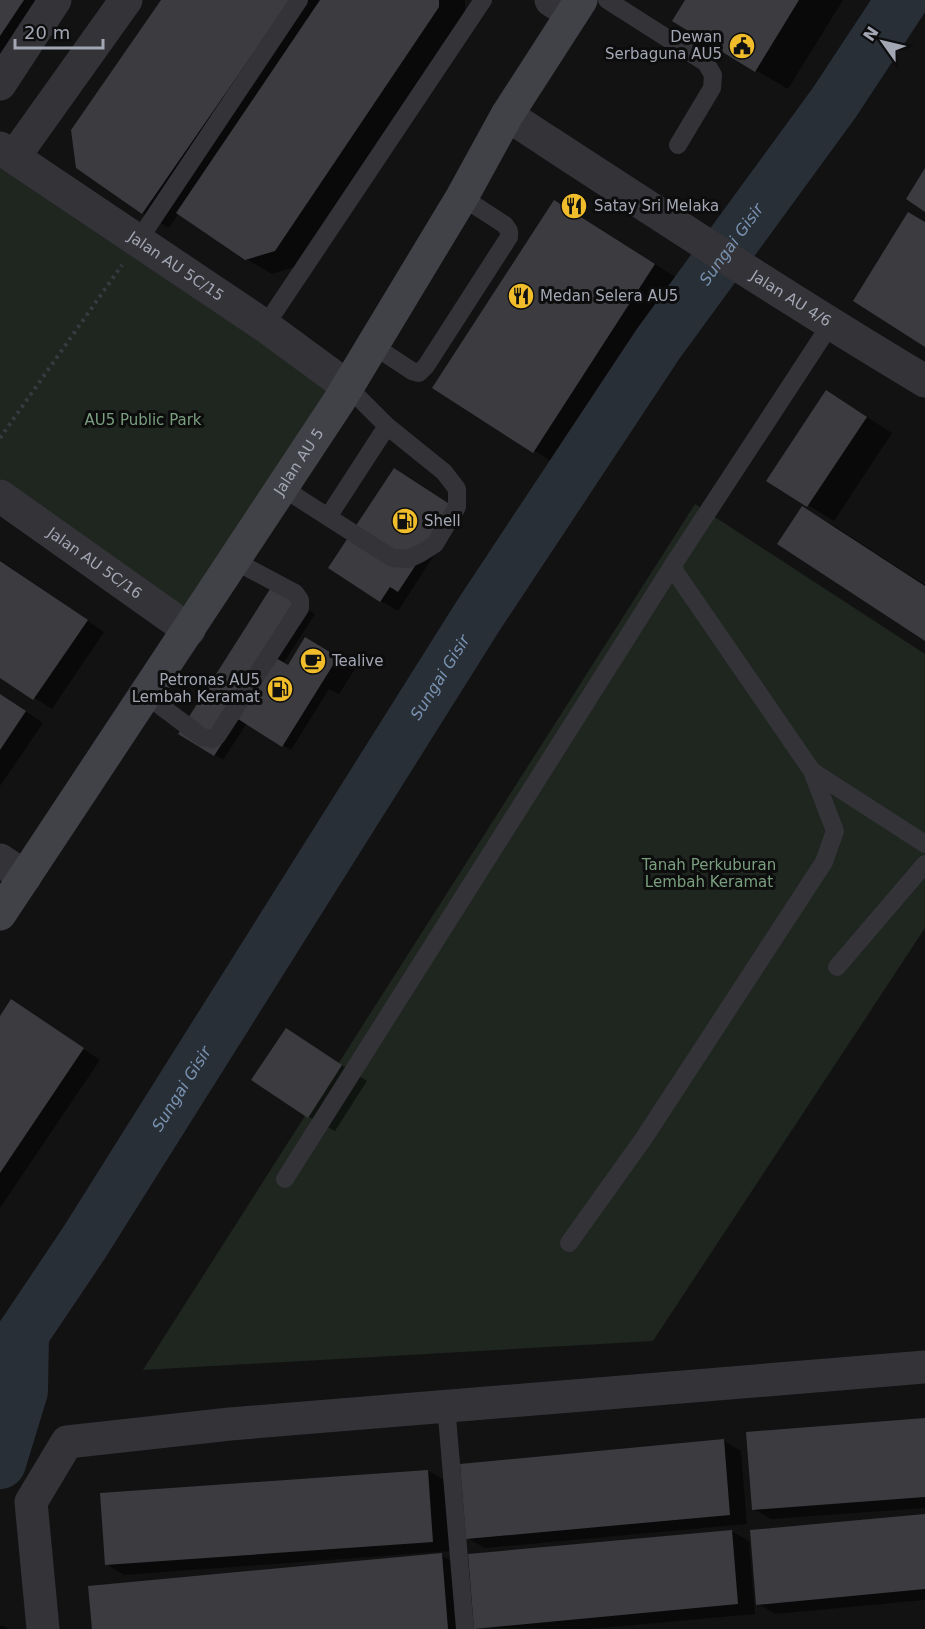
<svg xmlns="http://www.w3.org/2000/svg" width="925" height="1629" viewBox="0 0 925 1629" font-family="'DejaVu Sans',sans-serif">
  <rect width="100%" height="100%" fill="#121213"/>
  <path fill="#1e261f" d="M0 158 339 390 185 619 0 482Z
    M695 504 925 654V928L653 1341 143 1370Z"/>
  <path fill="#0007" d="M0 0H48L0 72Z
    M162 0H465V22L301 265 272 274 246 259 179 213 169 228 143 213 77 167Z
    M687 0H843L788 89 755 70Z
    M554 202 687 284 567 471 434 388Z
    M827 392 892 433 834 521 769 481Z
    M394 470 461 513 398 611 381 601Z
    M803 508 836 527 925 585V639Z
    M0 560 104 632 52 709 0 676Z
    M273 588 315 614 283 664 288 667 323 649 355 669 339 694 329 689 291 750 247 723 223 760 181 734Z
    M0 694 43 723 0 786Z
    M29 1012 100 1060 0 1208V1019Z
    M286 1030 367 1081 335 1131 309 1117Z
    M925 1420V1508L771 1519 753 1509Z
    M724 1441 741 1451 747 1524 485 1548 467 1538Z
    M428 1471 446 1481 450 1551 124 1575 106 1564Z
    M925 1516V1600L775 1614 758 1604Z
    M731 1531 749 1541 755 1614 590 1629 476 1628Z
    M441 1555 459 1565 464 1629H94Z
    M0 1626H3L9 1629H0Z"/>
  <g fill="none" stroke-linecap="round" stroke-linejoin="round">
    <g stroke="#282f37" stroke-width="52">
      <path id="s1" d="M0 1368 84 1243 478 616 658 344 834 103 902 0"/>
      <path d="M0 1463 22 1391 23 1334"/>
    </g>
  </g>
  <path fill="#3c3c40" d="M0 0H24L0 36Z
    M161 0H290L142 214 76 168 71 130Z
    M320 0H439V7L275 251 245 260 176 213Z
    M685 0H799L755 72 672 21Z
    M925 168V212L906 199Z
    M554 200 655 264 533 453 432 388Z
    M908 212 925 222V347L853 301Z
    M826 390 867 417 807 507 766 481Z
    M394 468 454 507 398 592 390 587 380 602 328 568Z
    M802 506 925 586V641L777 544Z
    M0 561 88 620 33 700 0 678Z
    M272 586 308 608 276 658 288 665 305 637 338 657 282 747 238 719 214 756 178 734Z
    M0 694 26 711 0 750Z
    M11 999 84 1048 0 1173V1016Z
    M286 1028 342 1065 308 1118 251 1080Z
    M925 1418V1497L752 1510 746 1432Z
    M724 1439 730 1515 466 1539 460 1464Z
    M428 1470 433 1542 105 1565 100 1493Z
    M925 1514V1589L756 1605 750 1530Z
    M732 1530 738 1604 474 1629 468 1554Z
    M442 1553 448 1629H92L88 1586Z"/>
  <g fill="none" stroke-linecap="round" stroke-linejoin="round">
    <path stroke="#393a3f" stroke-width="4" stroke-dasharray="3 4.5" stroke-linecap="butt" d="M0 438 122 265"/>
    <path stroke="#333338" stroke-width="18" d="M607 0 706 63 713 75 712 88 678 145
      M138 241 299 0
      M265 326 483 0
      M374 346 412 371 419 373 426 366 509 237V231L505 225 462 197
      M283 488 328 517 387 426 348 387
      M328 517 392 558 408 559 421 553 435 544 457 507V489L444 472 387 426
      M146 695 202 737 212 739 217 736 300 608V600L295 593 235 561
      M812 771 925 844
      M837 967 925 864
      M285 1179 673 565
      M569 1243 644 1138 824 862 835 831 812 771 676 573 673 565 830 325
      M446 1405 465 1629"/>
    <g stroke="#333338" stroke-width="33">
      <path d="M551 0 572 14"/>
      <path d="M0 84 55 0"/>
      <path id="s2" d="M507 115C645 205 783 296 925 381"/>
      <path id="s3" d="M0 148 265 326 348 387"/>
      <path d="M14 157 126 0"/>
      <path id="s4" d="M0 496 189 630"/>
      <path d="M0 860 25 877"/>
      <path d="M43 1629 31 1502 67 1442 230 1424 925 1367"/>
    </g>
    <path stroke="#414248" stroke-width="33" id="s5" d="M0 914 339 401 462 197 507 115 581 0"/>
  </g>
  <defs>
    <symbol id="civic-disc" viewBox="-11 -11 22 22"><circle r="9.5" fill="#f1bd2b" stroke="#0d0d0e"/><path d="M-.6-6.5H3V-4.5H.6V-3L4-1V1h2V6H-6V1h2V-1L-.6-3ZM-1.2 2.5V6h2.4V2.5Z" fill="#111"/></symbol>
    <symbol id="restaurant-disc" viewBox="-11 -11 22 22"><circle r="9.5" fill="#f1bd2b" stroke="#0d0d0e"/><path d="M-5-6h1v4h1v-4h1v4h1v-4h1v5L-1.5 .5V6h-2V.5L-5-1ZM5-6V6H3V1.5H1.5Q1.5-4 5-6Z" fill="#111"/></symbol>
    <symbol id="fuel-disc" viewBox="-11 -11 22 22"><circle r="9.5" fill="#f1bd2b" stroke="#0d0d0e"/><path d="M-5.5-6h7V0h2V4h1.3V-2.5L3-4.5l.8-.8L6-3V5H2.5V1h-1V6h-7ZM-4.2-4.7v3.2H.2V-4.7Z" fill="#111"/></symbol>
    <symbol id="cafe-disc" viewBox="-11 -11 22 22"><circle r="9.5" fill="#f1bd2b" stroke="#0d0d0e"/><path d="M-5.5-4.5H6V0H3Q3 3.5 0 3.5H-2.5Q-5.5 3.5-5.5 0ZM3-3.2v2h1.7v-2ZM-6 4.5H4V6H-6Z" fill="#111"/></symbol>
  </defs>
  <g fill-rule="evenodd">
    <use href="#civic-disc" x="727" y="31" width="30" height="30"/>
    <use href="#restaurant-disc" x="559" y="191" width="30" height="30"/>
    <use href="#restaurant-disc" x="506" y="281" width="30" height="30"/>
    <use href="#fuel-disc" x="390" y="506" width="30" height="30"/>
    <use href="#cafe-disc" x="298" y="646" width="30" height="30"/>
    <use href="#fuel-disc" x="265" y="674" width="30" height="30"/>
  </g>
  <g text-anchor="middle" stroke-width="6" stroke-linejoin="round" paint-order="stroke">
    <g font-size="15" fill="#a3a7b4" stroke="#0d0d0e" text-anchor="start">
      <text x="722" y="42" text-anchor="end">Dewan<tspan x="722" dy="17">Serbaguna AU5</tspan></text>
      <text x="594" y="211">Satay Sri Melaka</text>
      <text x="540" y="301">Medan Selera AU5</text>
      <text x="424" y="526">Shell</text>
      <text x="332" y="666">Tealive</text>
      <text x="260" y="685" text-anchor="end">Petronas AU5<tspan x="260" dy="17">Lembah Keramat</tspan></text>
    </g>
    <g font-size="15" fill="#a3a7b4" stroke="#0d0d0e">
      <text dy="5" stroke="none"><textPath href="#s3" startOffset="212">Jalan AU 5C/15</textPath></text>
      <text dy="5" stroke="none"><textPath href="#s2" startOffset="338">Jalan AU 4/6</textPath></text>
      <text dy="5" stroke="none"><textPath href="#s5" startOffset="542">Jalan AU 5</textPath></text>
      <text dy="5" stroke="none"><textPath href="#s4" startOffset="116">Jalan AU 5C/16</textPath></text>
    </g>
    <g font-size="15" fill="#7a9f7f" stroke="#0d0d0e">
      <text x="143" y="425">AU5 Public Park</text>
      <text x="709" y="870">Tanah Perkuburan<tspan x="709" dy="17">Lembah Keramat</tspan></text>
    </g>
    <g font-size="16" font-style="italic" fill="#7992b0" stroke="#0d0d0e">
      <text dy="6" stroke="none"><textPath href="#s1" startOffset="1341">Sungai Gisir</textPath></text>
      <text dy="6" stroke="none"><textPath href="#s1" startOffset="819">Sungai Gisir</textPath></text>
      <text dy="6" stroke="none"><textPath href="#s1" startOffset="333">Sungai Gisir</textPath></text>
    </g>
  </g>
  <g transform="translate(883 42) rotate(304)" stroke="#0d0d0e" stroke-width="4.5" paint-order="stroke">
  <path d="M0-4.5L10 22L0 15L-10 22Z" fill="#a3a7b4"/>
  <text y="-9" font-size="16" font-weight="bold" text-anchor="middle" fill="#a3a7b4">N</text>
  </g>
  <path d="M15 39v9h88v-9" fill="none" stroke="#a3a7b4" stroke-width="3"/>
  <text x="24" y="39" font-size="18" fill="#a3a7b4" stroke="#0d0d0e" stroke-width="4.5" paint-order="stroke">20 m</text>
</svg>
